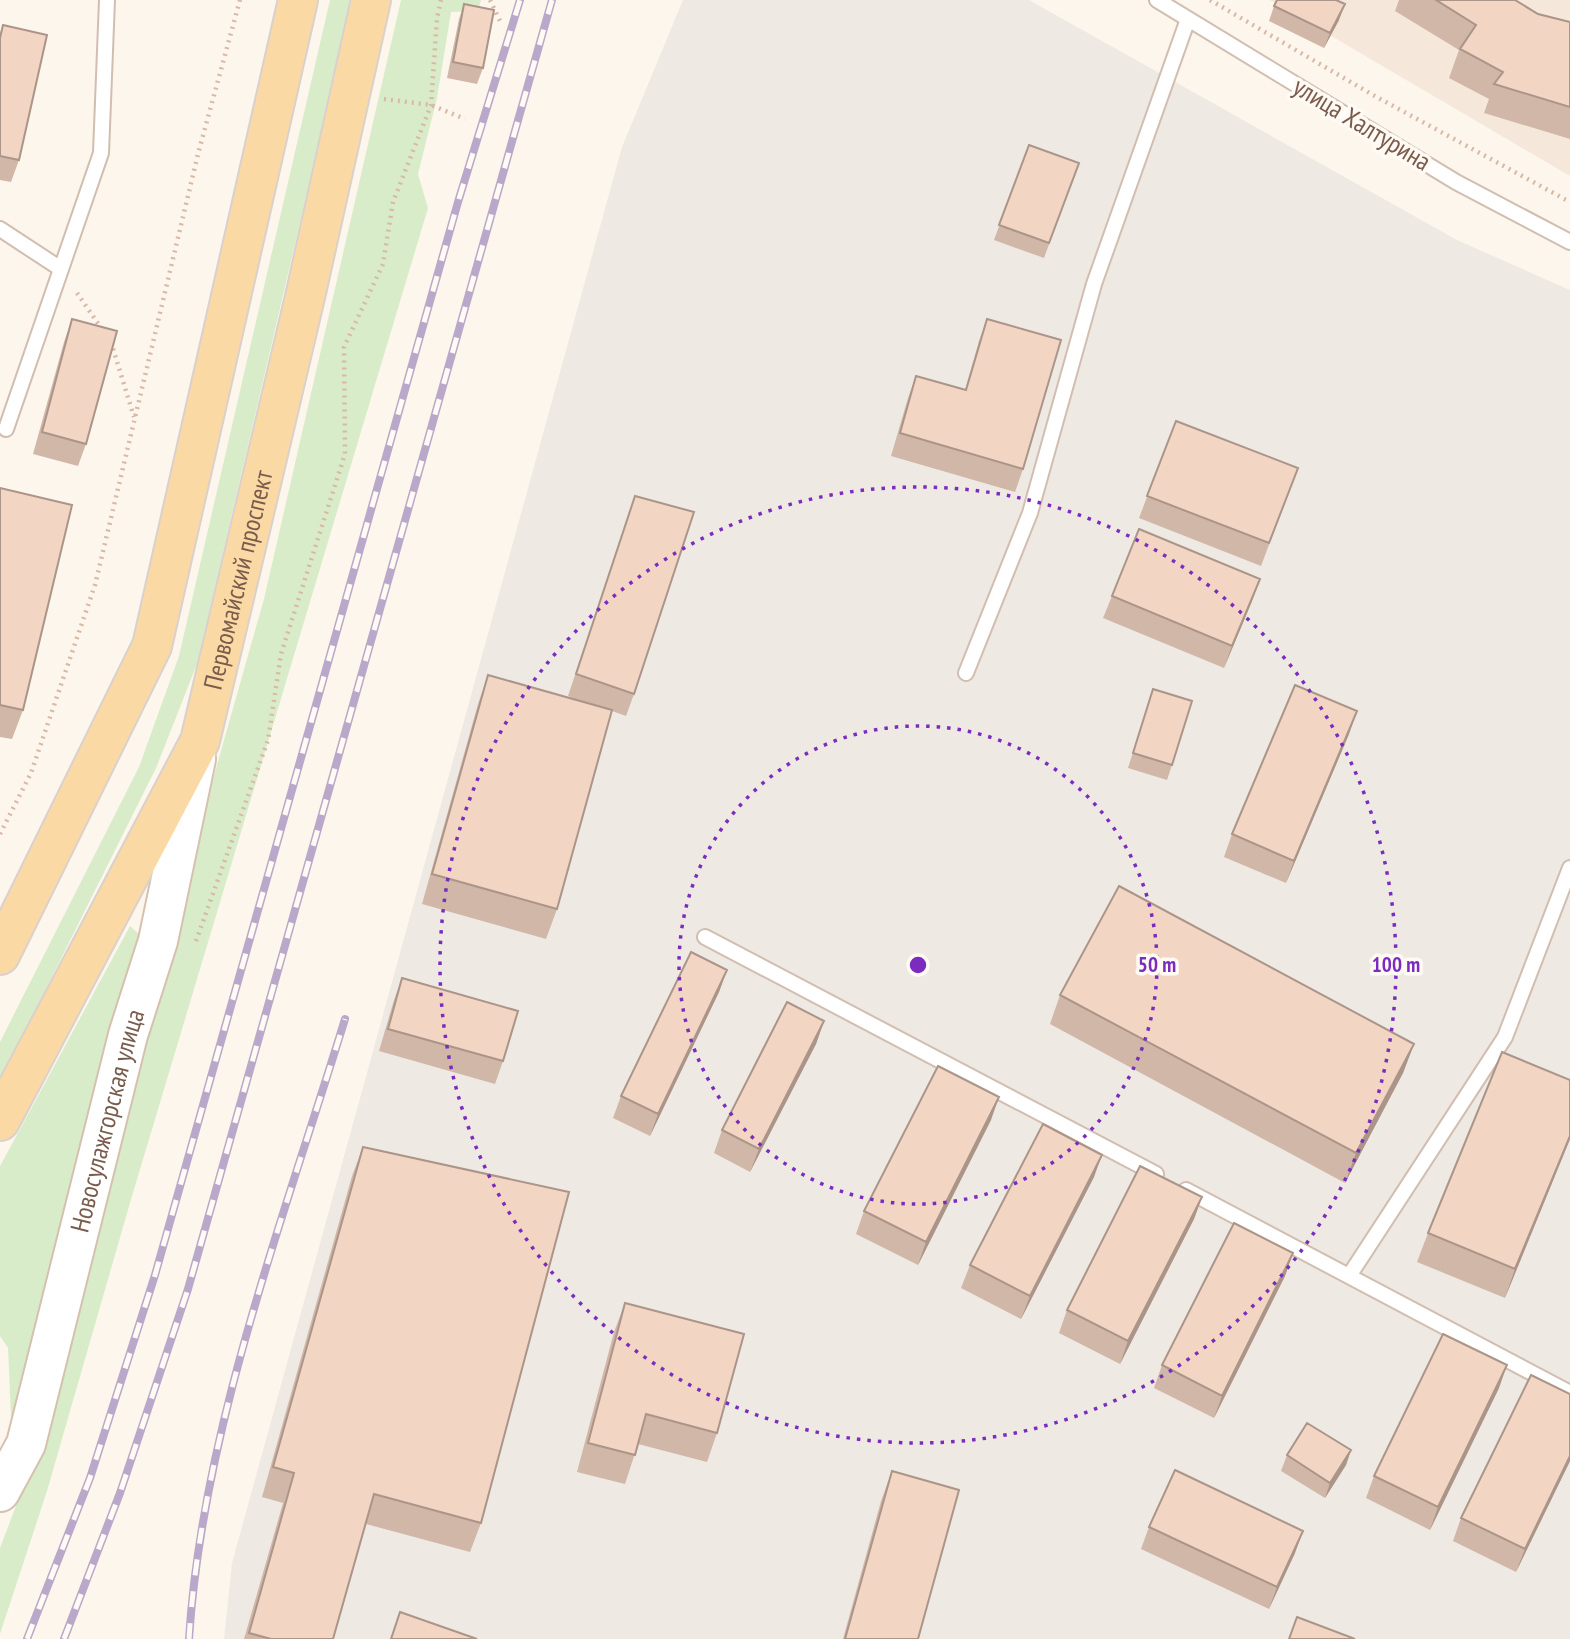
<svg xmlns="http://www.w3.org/2000/svg" width="1570" height="1639" viewBox="0 0 1570 1639" font-family="'PT Sans Narrow',sans-serif">
  <rect width="100%" height="100%" fill="#fdf6ec"/>
  <path fill="#f5e8da" d="M1270 0H1570V176Z"/>
  <path fill="#efe9e4" d="M683 0H1029L1457 240 1570 290V1639H224L232 1563 622 147Z"/>
  <path fill="#d8ecc9" d="M330 0H352L197 664 156 768 0 1081V1042L139 767 179 656Z
    M401 0H481L478 11 451 12 437 98 418 174 428 208 132 1196 47 1491 0 1634V1548L47 1424 196 839 264 599Z
    M130 926 148 942 12 1440 8 1348 0 1336V1166Z"/>
  <g fill="none" stroke-linecap="round" stroke-linejoin="round">
    <defs>
      <path id="service" d="M1157 0 1456 182 1570 242
        M0 229 61 269
        M6 429 101 153 107 0
        M966 673 1030 513 1094 284 1188 19
        M705 937 1156 1174
        M1186 1190 1570 1393
        M1349 1276 1505 1037 1570 868"/>
      <g id="secondary">
        <path id="s1" d="M0 1492 26 1444 128 1035 158 941 196 759"/>
      </g>
      <g id="primary">
        <path d="M0 955 152 646 298 0"/>
        <path id="s2" d="M0 1121 200 741 305 297 371 0"/>
      </g>
    </defs>
    <use href="#service" stroke="#d1beb0" stroke-width="18"/>
    <use href="#secondary" stroke="#d6c0b0" stroke-width="42"/>
    <use href="#primary" stroke="#dad1cd" stroke-width="42"/>
    <path stroke="#d9b8a5" stroke-width="4.5" stroke-dasharray="2 5" stroke-linecap="butt" d="M490 0 500 21
      M1210 0 1373 95 1570 202
      M384 99 431 105 465 119
      M77 293 104 332
      M111 342 134 417
      M0 834 31 773 95 585 198 154 240 0
      M196 941 268 740 281 654 345 454 344 347 383 264 393 202 431 105 437 18 441 0"/>
    <use href="#service" stroke="#fff" stroke-width="14"/>
    <use href="#secondary" stroke="#fff" stroke-width="38"/>
    <use href="#primary" stroke="#fbd9a5" stroke-width="38"/>
    <defs>
      <path id="rail" d="M27 1639 90 1478 155 1275 458 202 520 0
        M64 1639 120 1493 188 1289 552 0
        M189 1639C202 1431 284 1218 345 1019"/>
    </defs>
    <use href="#rail" stroke="#b9a8c9" stroke-width="8"/>
    <use href="#rail" stroke="#fffaf3" stroke-width="5" stroke-dasharray="16" stroke-linecap="butt"/>
  </g>
  <path fill="#d1b7a8" d="M1399 0H1515L1538 14 1570 22V139L1484 113 1489 99 1449 78 1459 50 1395 11Z
    M464 4 483 68 477 84 447 78 459 19Z
    M1274 6 1339 20 1324 48 1269 21Z
    M3 25 19 160 11 182 0 180V33Z
    M1029 145 1079 163 1044 258 994 240Z
    M72 319 86 444 78 466 33 454 64 342Z
    M987 319 1023 469 1015 492 891 456 908 398 916 376 965 390 979 341Z
    M1176 421 1298 468 1261 566 1139 518Z
    M0 488 23 710 12 739 0 737Z
    M635 496 634 694 626 716 612 711 557 909 546 939 422 904 478 704 488 675 580 701 568 696Z
    M1112 596 1252 601 1224 668 1103 618Z
    M1153 689 1172 765 1167 780 1128 768Z
    M1349 734 1286 883 1224 857 1232 834Z
    M727 970 719 992 650 1136 613 1118 621 1096Z
    M402 978 503 1061 495 1084 379 1051 394 1000Z
    M1060 995 1414 1044 1403 1073 1345 1183 1050 1024Z
    M824 1021 816 1044 750 1172 714 1153 722 1130Z
    M991 1120 918 1265 856 1234 864 1211Z
    M1570 1139 1505 1298 1417 1262 1428 1233Z
    M363 1147 481 1523 470 1552 366 1524 333 1639H244L283 1503 262 1497 352 1176Z
    M1094 1177 1021 1319 961 1288 970 1265Z
    M1202 1197 1194 1219 1120 1364 1059 1333 1067 1310Z
    M1293 1253 1285 1276 1214 1418 1154 1388 1162 1365Z
    M625 1303 717 1433 707 1462 638 1444 625 1484 577 1472 614 1332Z
    M1499 1388 1430 1530 1366 1498 1374 1476Z
    M1351 1450 1346 1465 1325 1498 1281 1471 1287 1455Z
    M1570 1461 1516 1572 1453 1541 1461 1518Z
    M892 1471 918 1639H843L881 1501Z
    M1149 1527 1295 1553 1269 1609 1141 1549Z"/>
  <path fill="#aa9588" d="M1345 4 1339 20 1324 48 1330 33Z
    M1260 579 1252 601 1224 668 1232 646Z
    M1357 711 1349 734 1286 883 1294 861Z
    M727 970 719 992 650 1136 658 1114Z
    M824 1021 816 1044 750 1172 759 1149Z
    M1414 1044 1403 1073 1345 1183 1356 1153Z
    M999 1097 991 1120 918 1265 926 1242Z
    M1570 1136V1139L1505 1298 1515 1269Z
    M1102 1155 1094 1177 1021 1319 1030 1296Z
    M1202 1197 1194 1219 1120 1364 1128 1341Z
    M1293 1253 1285 1276 1214 1418 1222 1396Z
    M1507 1365 1499 1388 1430 1530 1438 1507Z
    M1351 1450 1346 1465 1325 1498 1330 1483Z
    M1570 1456V1461L1516 1572 1525 1549Z
    M1303 1531 1295 1553 1269 1609 1277 1587Z"/>
  <path fill="#f3d5c3" stroke="#aa9588" stroke-width="2" d="M1277 0H1336L1345 4 1330 33 1274 6Z
    M1436 0H1515L1538 14 1570 22V107L1494 84 1503 72 1460 49 1476 25Z
    M464 4 494 10 483 68 453 62Z
    M3 25 47 35 19 160 0 156V38Z
    M1029 145 1079 163 1049 243 999 225Z
    M72 319 117 331 86 444 42 432Z
    M987 319 1061 340 1023 469 900 433 916 376 966 390Z
    M1176 421 1298 468 1269 543 1147 496Z
    M0 488 72 505 23 710 0 705Z
    M635 496 694 512 634 694 576 674Z
    M1139 529 1260 579 1232 646 1112 596Z
    M488 675 612 710 557 909 432 874Z
    M1295 685 1357 711 1294 861 1232 834Z
    M1153 689 1192 701 1172 765 1133 753Z
    M1119 886 1414 1044 1356 1153 1060 995Z
    M691 952 727 970 658 1114 621 1096Z
    M402 978 518 1011 503 1061 388 1029Z
    M787 1002 824 1021 759 1149 722 1130Z
    M1502 1052 1570 1080V1136L1515 1269 1428 1233Z
    M938 1066 999 1097 926 1242 864 1211Z
    M1043 1124 1102 1155 1030 1296 970 1265Z
    M363 1147 569 1192 481 1523 374 1494 333 1639H271L249 1633 294 1473 273 1467Z
    M1140 1166 1202 1197 1128 1341 1067 1310Z
    M1234 1223 1293 1253 1222 1396 1162 1365Z
    M625 1303 744 1334 717 1433 646 1414 635 1455 588 1443Z
    M1443 1334 1507 1365 1438 1507 1374 1476Z
    M1531 1375 1570 1394V1456L1525 1549 1461 1518Z
    M1307 1423 1351 1450 1330 1483 1287 1455Z
    M1175 1470 1303 1531 1277 1587 1149 1527Z
    M892 1471 959 1490 918 1639H845Z
    M400 1612 477 1639H391Z
    M1297 1617 1355 1639H1289Z"/>
  <g fill="none" stroke="#7b2cbf" stroke-width="3.5" stroke-dasharray="3.5 7">
    <circle cx="918" cy="965" r="239"/>
    <circle cx="918" cy="965" r="478"/>
  </g>
  <g text-anchor="middle" stroke-width="7" stroke-linejoin="round" paint-order="stroke">
    <g font-size="26" fill="#7a5c4d" stroke="#fffaf3">
      <text transform="translate(1362 124) rotate(31)" y="9">улица Халтурина</text>
      <text dy="9" stroke="none"><textPath href="#s2" startOffset="595">Первомайский проспект</textPath></text>
      <text dy="9" stroke="none"><textPath href="#s1" startOffset="388">Новосулажгорская улица</textPath></text>
    </g>
  </g>
  <circle cx="918" cy="965" r="10" fill="#7b2cbf" stroke="#fffaf3" stroke-width="3.5"/>
  <g font-size="21" text-anchor="middle" font-weight="bold" fill="#7b2cbf" stroke="#fffaf3" stroke-width="7" stroke-linejoin="round" paint-order="stroke">
    <text x="1157" y="972">50 m</text>
    <text x="1396" y="972">100 m</text>
  </g>
</svg>
